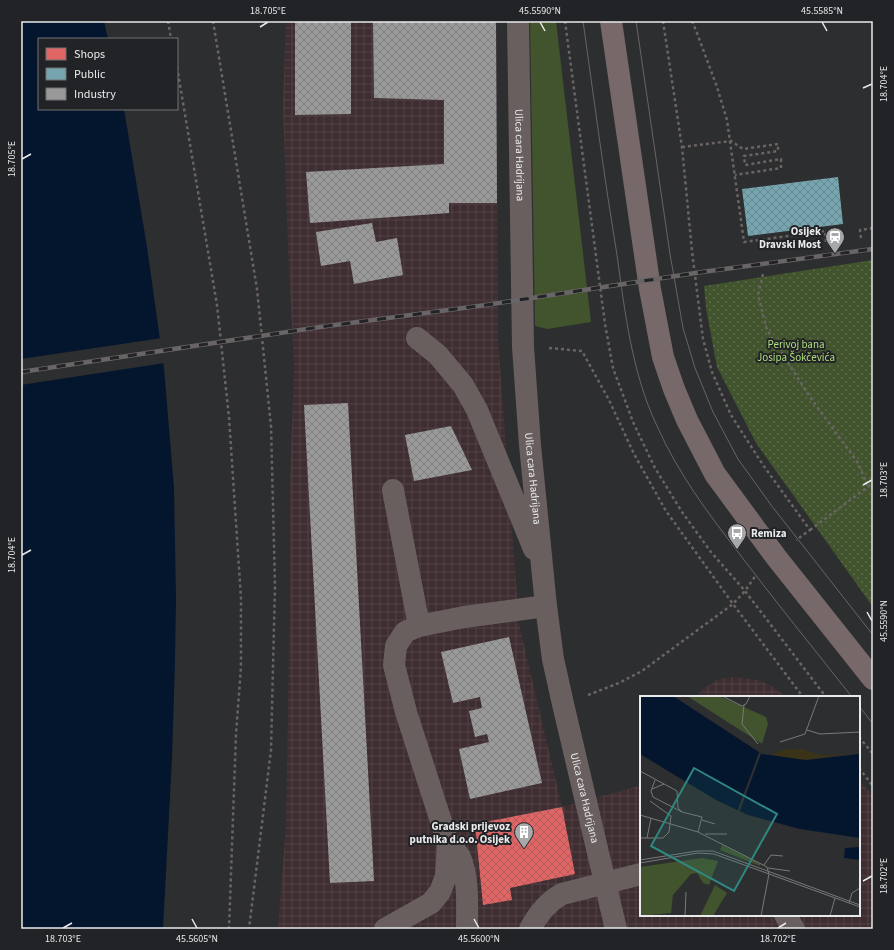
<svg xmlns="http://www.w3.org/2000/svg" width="894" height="950" viewBox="0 0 894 950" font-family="'Source Sans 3',sans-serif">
  <defs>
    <pattern id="industrial-grid" width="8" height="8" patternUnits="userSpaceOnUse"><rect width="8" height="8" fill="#3f2e31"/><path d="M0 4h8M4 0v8" fill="none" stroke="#524245"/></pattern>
    <pattern id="park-dots" width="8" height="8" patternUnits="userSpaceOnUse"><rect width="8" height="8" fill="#41542d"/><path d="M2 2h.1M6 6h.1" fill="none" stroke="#5c6d4c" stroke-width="1.8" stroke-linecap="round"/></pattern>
    <pattern id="shops-cross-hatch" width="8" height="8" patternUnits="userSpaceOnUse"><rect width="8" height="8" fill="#e06666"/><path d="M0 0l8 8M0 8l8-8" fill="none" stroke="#b25c5d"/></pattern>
    <pattern id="public-cross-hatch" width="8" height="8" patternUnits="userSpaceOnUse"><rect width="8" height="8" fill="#76a5af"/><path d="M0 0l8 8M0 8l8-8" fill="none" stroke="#688890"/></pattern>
    <pattern id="industry-cross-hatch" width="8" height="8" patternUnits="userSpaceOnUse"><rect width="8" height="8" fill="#999"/><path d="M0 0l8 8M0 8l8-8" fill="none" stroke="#808080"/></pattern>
  </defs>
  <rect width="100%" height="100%" fill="#2d2e2f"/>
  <path fill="url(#industrial-grid)" d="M286 21H496L498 340 519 624 562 807 639 786 641 783V915H859V779L873 797V929H278L286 825 290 601V484L294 366 288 247 283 105Z
    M734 677 758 680 771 686 786 697H697L703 689 719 679Z"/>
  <path fill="#41542d" d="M530 21H556L591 322 547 329 535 326Z"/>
  <path fill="url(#park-dots)" d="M873 260V607L756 443 717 367 706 308 704 286Z"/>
  <path fill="#04152e" d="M21 21H104L108 39H39V109H124L147 247 164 368 174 488 176 597 175 662 172 758 163 929H21Z"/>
  <path fill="#2d2e2f" d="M162 338 165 363 21 385V359Z"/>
  <path fill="url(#shops-cross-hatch)" d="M562 807 575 874 510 888 512 900 483 905 475 824Z"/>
  <path fill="url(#public-cross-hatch)" d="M838 177 843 224 748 236 742 189Z"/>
  <path fill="url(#industry-cross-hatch)" d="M295 21H351V114L295 115Z
    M373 21H496L497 203H449V213L310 223 306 172 444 164V100L374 98Z
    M372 223 376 242 397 238 403 275 354 284 350 261 321 266 316 232Z
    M348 403 374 881 330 883 304 405Z
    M451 426 472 470 414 481 405 435Z
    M509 637 542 783 470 799 459 749 489 742 487 734 475 737 469 711 482 708 480 697 453 703 441 652Z"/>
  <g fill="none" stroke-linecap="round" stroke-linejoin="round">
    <path stroke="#6b6465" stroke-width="2.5" stroke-dasharray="3 3" stroke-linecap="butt" d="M168 21 171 39
      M213 21 257 289 271 426 275 585 271 750 249 929
      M565 21 605 324 613 368 633 422 655 468 682 512 711 552 745 591 826 697
      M663 21 682 147 692 251 703 339 712 372 731 415 763 465 810 530 796 540
      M692 21 697 33 717 87 727 120 744 242 825 231 826 243
      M177 67 217 305 229 417 241 598V667L236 734 229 929
      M682 147 731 141 743 149 778 144V151L744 156 745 165 781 159V168L735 175
      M861 238 860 230 873 228
      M763 274 758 295 767 330 810 397 858 463 868 487
      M549 348 582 351 609 400 634 454 666 511 733 604 803 697
      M810 530 873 483
      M588 695 619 683 642 671 733 604 745 591 756 575
      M859 737 873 754
      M859 768 873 786"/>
    <g stroke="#6a5f5f" stroke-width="22">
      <path id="s1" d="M518 21 523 347 530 445 546 606 553 659 563 704 616 929"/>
      <path d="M417 338 438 355 463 385 477 410 534 549"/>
      <path d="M393 490 419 626"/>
      <path d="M448 843 406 712 394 665 396 646 405 632 419 626 464 617 546 606"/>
      <path d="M785 915 794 929"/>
      <path d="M385 929 431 903 440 892 446 876 448 843C452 847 457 852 460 857 469 879 467 906 467 929"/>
      <path d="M530 929C538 914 547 902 562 894L641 874"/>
    </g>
    <path stroke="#776869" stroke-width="22" d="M611 21 650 289 663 357 674 389 687 420 715 474 776 557 873 679"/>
    <path stroke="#696465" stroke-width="1" d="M583 21C594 99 604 177 617 255 625 313 632 373 657 426 678 473 707 512 738 552 775 601 814 649 852 697
      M636 21 670 254 683 328 695 368 713 412 738 459 771 505 873 635
      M859 706 873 724"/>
    <defs>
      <path id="rail" d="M21 372 320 327 486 305 702 272 873 249"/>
    </defs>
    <use href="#rail" stroke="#696465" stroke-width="4.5"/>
    <use href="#rail" stroke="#222326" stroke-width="3" stroke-dasharray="9" stroke-linecap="butt"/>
  </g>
  <path fill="none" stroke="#e9eaec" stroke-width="1.5" d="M540 22 545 31M822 22 827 31M260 27 268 22M863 88 872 84M22 159 31 154M863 485 872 480M22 555 31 550M867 612 872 621M863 881 872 876M192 919 197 928M474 919 479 928M63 928 72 923M778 928 786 923"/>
  <defs>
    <symbol id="station-pin" viewBox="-11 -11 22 30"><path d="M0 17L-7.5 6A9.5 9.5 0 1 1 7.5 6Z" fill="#a7a8aa" stroke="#222326"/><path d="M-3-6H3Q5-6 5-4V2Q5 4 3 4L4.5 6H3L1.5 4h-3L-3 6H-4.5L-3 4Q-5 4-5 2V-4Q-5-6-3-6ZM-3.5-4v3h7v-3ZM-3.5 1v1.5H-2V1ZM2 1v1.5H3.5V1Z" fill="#fff"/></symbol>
    <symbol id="bus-pin" viewBox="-11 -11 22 30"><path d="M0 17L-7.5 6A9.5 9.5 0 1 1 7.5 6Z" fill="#a7a8aa" stroke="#222326"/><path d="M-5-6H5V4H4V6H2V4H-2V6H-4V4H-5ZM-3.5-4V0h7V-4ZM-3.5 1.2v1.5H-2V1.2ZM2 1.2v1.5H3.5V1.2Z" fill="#fff"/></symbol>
    <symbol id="building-pin" viewBox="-11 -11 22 30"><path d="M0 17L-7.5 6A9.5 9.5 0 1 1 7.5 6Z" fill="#a7a8aa" stroke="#222326"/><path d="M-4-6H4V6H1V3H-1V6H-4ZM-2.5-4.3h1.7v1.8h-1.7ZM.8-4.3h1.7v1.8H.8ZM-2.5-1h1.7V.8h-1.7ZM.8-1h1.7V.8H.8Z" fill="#fff"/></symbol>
  </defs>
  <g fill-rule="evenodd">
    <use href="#station-pin" x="824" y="226" width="22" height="30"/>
    <use href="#bus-pin" x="726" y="522" width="22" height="30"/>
    <use href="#building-pin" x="513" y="821" width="22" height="30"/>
  </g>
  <g text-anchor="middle" stroke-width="4" stroke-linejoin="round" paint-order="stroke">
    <g font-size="11" fill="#e9eaec" stroke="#222326">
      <text dy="4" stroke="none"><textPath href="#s1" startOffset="134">Ulica cara Hadrijana</textPath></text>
      <text dy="4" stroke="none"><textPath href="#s1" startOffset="458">Ulica cara Hadrijana</textPath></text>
      <text dy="4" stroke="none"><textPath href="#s1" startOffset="782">Ulica cara Hadrijana</textPath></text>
    </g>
    <g font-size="11" font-weight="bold" fill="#e9eaec" stroke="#222326" text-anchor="end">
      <text x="821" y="235">Osijek<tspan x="821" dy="13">Dravski Most</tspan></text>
      <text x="751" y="537" text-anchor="start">Remiza</text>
      <text x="510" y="830">Gradski prijevoz<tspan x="510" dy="13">putnika d.o.o. Osijek</tspan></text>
    </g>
    <g font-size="11" fill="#aede7e" stroke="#222326">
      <text x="796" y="348">Perivoj bana<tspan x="796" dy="13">Josipa Šokčevića</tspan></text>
    </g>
  </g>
  <g transform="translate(640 696)">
    <rect width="220" height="220" fill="#2d2e2f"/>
    <path d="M47 0H79L126 21 128 28 122 48ZM82 149 120 168V170L80 154Z" fill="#41542d"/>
    <path d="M75 189 87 197 73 220H60Z" fill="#41542d"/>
    <path d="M146 53H166L167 56 184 59 208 58 166 64 142 62 132 58Z" fill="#3b3318"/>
    <path d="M62 162 78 165 69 189 63 187 57 177 51 178 33 199 31 217 0 220V171Z" fill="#41542d"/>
    <path d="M0 0H33L122 58 166 64 220 58V142L160 133 108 119 76 104 0 58ZM220 151V164L204 162 205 152Z" fill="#04152e"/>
    <path d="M120 54 122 55 99 117 97 116Z" fill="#2d2e2f"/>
    <path fill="none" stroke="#78797b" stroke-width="1" d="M82 0 102 10 106 8 110 0M104 9 102 28 118 48M167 34 180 38 220 36M140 46 165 38 179 0M0 75 37 95 38 112 42 116 13 101 11 95 15 84M12 93 24 88M42 116 62 121 58 136M0 119 58 136 127 171 129 178 121 220M62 124 75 128M65 138H87M0 142H23L29 136 31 120 10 105M7 142 11 122M0 164 57 155H73L220 209M0 167 58 157 74 158 220 211M124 169 131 159 143 160M128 172 150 175M209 207 212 197 220 192M45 220 46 196M190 220 195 202"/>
    <path fill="#308781" fill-opacity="0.15" stroke="#308781" stroke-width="2" d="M54 72 137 118 94 195 11 150Z"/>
    <rect width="220" height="220" fill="none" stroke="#e9eaec" stroke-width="2"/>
  </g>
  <rect width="894" height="950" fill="none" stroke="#222326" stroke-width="44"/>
  <rect x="38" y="38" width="140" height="72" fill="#222326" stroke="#727375"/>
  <rect x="46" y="48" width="20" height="12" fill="#e06666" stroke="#727375"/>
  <text x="74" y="58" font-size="12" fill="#e9eaec">Shops</text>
  <rect x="46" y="68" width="20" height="12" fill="#76a5af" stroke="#727375"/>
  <text x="74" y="78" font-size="12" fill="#e9eaec">Public</text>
  <rect x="46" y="88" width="20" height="12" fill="#999999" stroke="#727375"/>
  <text x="74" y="98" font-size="12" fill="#e9eaec">Industry</text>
  <rect x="22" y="22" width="850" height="906" fill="none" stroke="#e9eaec" stroke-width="1.5"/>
  <g font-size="10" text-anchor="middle" fill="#e9eaec">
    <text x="268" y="14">18.705°E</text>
    <text x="540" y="14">45.5590°N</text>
    <text x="822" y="14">45.5585°N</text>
    <text transform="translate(883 84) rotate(-90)" y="4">18.704°E</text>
    <text transform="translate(11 159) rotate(-90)" y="4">18.705°E</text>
    <text transform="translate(883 480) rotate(-90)" y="4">18.703°E</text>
    <text transform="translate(11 555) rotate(-90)" y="4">18.704°E</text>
    <text transform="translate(883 621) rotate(-90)" y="4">45.5590°N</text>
    <text transform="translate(883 876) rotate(-90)" y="4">18.702°E</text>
    <text x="63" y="942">18.703°E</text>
    <text x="197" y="942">45.5605°N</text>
    <text x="479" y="942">45.5600°N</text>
    <text x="778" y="942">18.702°E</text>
  </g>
</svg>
